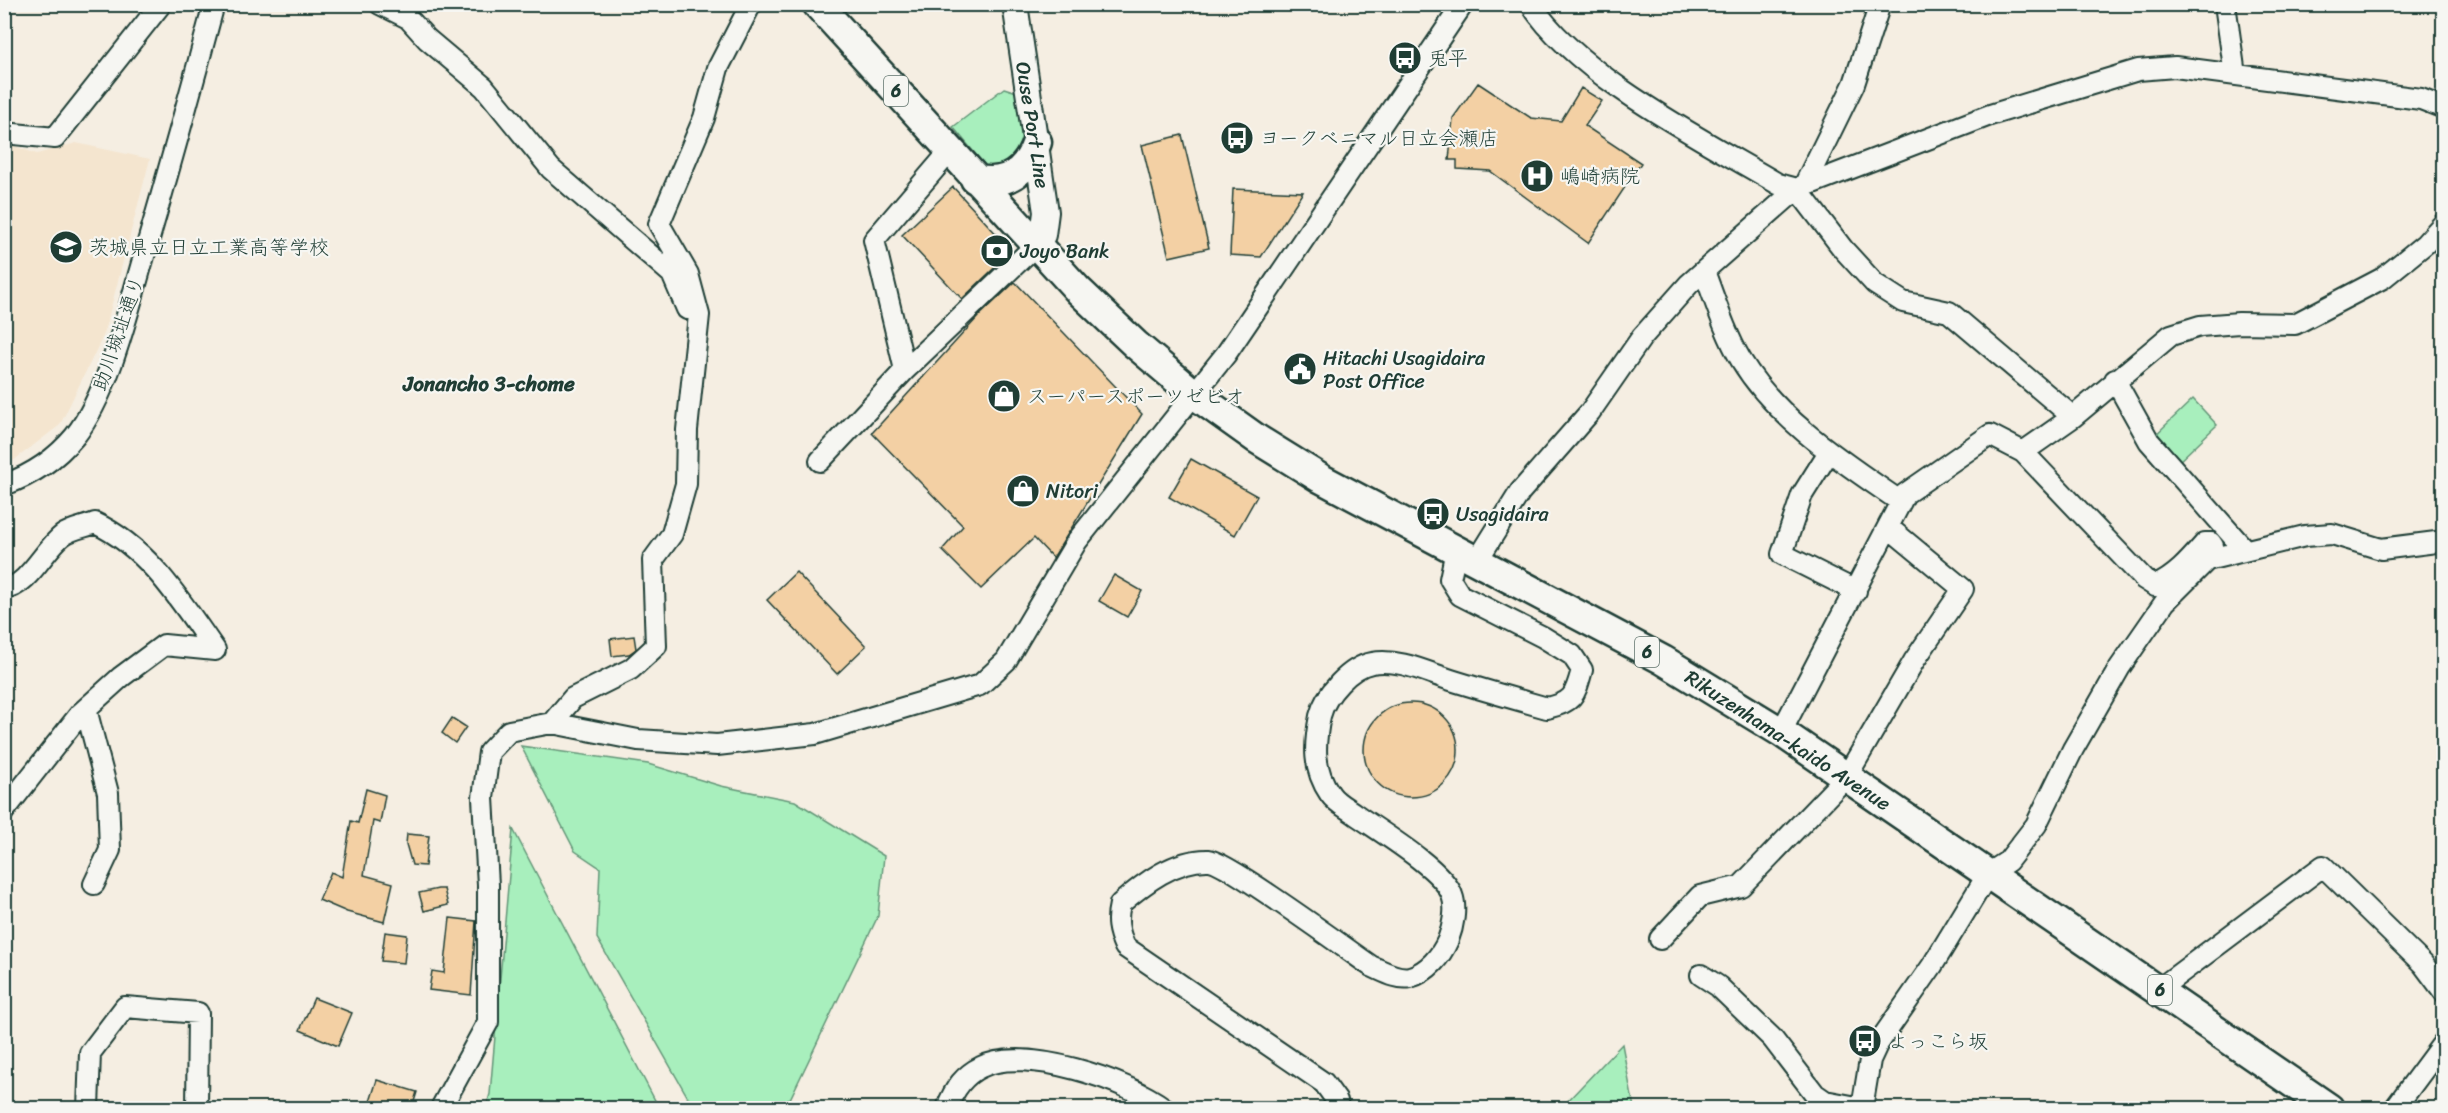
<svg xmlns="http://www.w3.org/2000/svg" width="2448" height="1113" viewBox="0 0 2448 1113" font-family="Sriracha,'Klee One',sans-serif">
  <rect width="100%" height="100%" fill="#f5eee2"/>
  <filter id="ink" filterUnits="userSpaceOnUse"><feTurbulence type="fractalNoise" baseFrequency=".0167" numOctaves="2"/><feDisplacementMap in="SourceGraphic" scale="12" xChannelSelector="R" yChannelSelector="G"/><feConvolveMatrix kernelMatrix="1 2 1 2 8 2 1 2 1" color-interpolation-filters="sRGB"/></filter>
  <g filter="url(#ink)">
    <path fill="#f4e5cf" d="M5 143 37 154 76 143 150 159 104 334 60 425 5 467Z"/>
    <path fill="#a8efbd" stroke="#649678" stroke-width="1.5" d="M1004 88 1020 93 1028 143 1009 164 988 169 953 127Z
      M2193 399 2217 425 2173 467 2149 441Z
      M521 746 648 764 721 786 795 801 884 856 878 916 790 1099 776 1108H694L597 938 600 868 575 851Z
      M513 829 659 1108H486L490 1094Z
      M1622 1044 1634 1108H1561Z"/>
    <path fill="#f3d0a4" stroke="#1f3d34" stroke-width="1.5" d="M1478 83 1531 118 1561 121 1581 88 1602 101 1585 126 1641 163 1588 243 1490 171 1457 169V160H1449L1453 118Z
      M1182 135 1209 248 1169 257 1142 145Z
      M953 187 1012 251 962 299 902 235Z
      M1233 189 1303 192 1261 257 1230 255Z
      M1015 282 1142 414 1053 558 1034 538 981 589 942 550 963 526 872 433 978 317Z
      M1191 459 1257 496 1235 535 1169 497Z
      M796 572 866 646 837 674 767 600Z
      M1114 575 1142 591 1127 617 1099 601Z
      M634 636 636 649 629 654 612 656 610 639Z
      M1364 750a47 47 0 1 1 94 0a47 47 0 1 1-94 0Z
      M452 718 466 727 455 743 442 733Z
      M366 789 385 795 380 823 373 821 364 875 393 883 384 922 347 912 319 900 331 872 342 877 351 821 358 823Z
      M407 834 429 836 425 866 412 865 406 844Z
      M438 889H444L448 905 424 911 419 893Z
      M450 918 476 921 471 995 429 990 432 971 444 973Z
      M385 932 407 935 404 963 381 961Z
      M314 998 352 1013 338 1046 300 1030Z
      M377 1080 417 1092 412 1108H368Z"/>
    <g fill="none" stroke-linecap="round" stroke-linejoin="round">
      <defs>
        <path id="minor" d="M380 4 408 18 427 39 484 87 551 169 672 274 687 309
          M1531 4C1577 76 1704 140 1778 184L1797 189 1843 249 1875 284 1903 302 1949 312 2073 417 2023 452 1990 435 1905 494 1781 732
          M2225 4 2235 75
          M4 133 55 138 161 4
          M1804 186 1854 84 1880 4
          M1704 271C1715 300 1725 333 1741 360 1778 421 1843 462 1901 502
          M905 370 874 240 951 150
          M2115 380 2149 441 2245 550
          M2073 417 2171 335 2200 326 2239 323 2295 324 2383 278 2425 244 2444 223
          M1829 452 1802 495 1782 554 1856 591
          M2023 452 2144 579 2155 586C2176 577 2191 559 2205 543H2211L2213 546 2207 560
          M820 461 905 370 1037 244
          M4 485C32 475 56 459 75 436 108 394 127 315 142 263 167 177 191 91 214 4
          M1477 561 1520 492 1590 412 1642 337 1689 284 1797 189 1990 115 2138 70 2175 67 2421 99 2444 108
          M4 589C29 586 44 549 63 535 71 529 85 527 95 523 149 548 182 603 215 650L164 645 121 677 80 714 4 811
          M86 709 108 793 110 850 94 884
          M552 723 573 698 631 669 656 646 653 560 672 534 686 484 687 430 699 315 688 274 659 224 704 118 718 68 751 4
          M1660 939 1700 896 1741 886 1847 776 1914 661 1963 589 1888 527
          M1701 975 1718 986 1772 1038 1815 1094 1825 1101 1862 1108
          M2159 989 2323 866 2423 964 2444 992
          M88 1108 90 1053 125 1007 198 1013 197 1108
          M441 1108 488 1022V885L483 798 489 752 509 731 552 723 638 740 717 745 815 734 980 685 1006 661 1077 541 1226 354 1463 4
          M947 1108C953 1091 964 1075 981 1067 1024 1045 1129 1081 1164 1108
          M1338 1108 1337 1101 1324 1083 1125 947C1118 931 1116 921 1120 904 1144 883 1175 859 1209 860 1226 861 1348 950 1371 966 1383 971 1398 980 1410 977 1428 972 1441 956 1448 940 1453 927 1457 908 1452 895 1443 869 1379 831 1355 814 1347 808 1336 803 1330 794 1313 769 1314 746 1320 716 1325 695 1350 667 1372 663 1398 658 1426 672 1451 680 1483 690 1515 699 1547 708 1574 702 1575 695 1582 670L1572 655 1543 637 1460 595 1450 579 1456 550
          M1862 1108 1870 1060 1877 1045 1932 966 1988 874 2008 861 2036 825 2073 749 2120 667 2165 602 2207 560 2305 536 2332 534 2381 549 2444 541
          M2395 1108 2444 1042"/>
        <path id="major" d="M1015 4 1046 212 1043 235 1037 244"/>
        <path id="highway" d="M817 4 1078 290 1135 344 1194 394 1257 439 1320 478 1663 660 1781 732 2329 1108
          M975 179C1006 187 1027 172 1037 142"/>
      </defs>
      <use href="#minor" stroke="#1f3d34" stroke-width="24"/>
      <use href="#major" stroke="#1f3d34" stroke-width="28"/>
      <use href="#highway" stroke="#1f3d34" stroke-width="33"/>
      <use href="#minor" stroke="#f6f6f2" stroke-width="20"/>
      <use href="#major" stroke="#f6f6f2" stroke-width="24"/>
      <use href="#highway" stroke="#f6f6f2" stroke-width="28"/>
    </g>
  </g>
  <defs>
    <symbol id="bus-disc" viewBox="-11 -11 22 22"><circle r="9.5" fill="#1f3d34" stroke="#f6f6f2"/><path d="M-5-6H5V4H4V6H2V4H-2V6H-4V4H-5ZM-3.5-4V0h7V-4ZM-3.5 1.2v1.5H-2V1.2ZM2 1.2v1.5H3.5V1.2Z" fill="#fff"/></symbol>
    <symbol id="hospital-disc" viewBox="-11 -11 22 22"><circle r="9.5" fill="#1f3d34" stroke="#f6f6f2"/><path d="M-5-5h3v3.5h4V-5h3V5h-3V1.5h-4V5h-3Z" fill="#fff"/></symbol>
    <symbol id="school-disc" viewBox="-11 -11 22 22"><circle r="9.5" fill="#1f3d34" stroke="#f6f6f2"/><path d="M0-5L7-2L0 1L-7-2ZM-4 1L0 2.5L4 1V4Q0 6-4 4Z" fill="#fff"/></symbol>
    <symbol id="bank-disc" viewBox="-11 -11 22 22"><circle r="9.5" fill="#1f3d34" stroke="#f6f6f2"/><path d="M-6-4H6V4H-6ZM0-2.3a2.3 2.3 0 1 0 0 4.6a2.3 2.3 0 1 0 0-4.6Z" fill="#fff"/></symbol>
    <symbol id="civic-disc" viewBox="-11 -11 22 22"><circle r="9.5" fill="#1f3d34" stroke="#f6f6f2"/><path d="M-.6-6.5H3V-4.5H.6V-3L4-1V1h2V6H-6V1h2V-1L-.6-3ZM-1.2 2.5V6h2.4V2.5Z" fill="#fff"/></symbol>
    <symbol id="shop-disc" viewBox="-11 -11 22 22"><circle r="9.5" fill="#1f3d34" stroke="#f6f6f2"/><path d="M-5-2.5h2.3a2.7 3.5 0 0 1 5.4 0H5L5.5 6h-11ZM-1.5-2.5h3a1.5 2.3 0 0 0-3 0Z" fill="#fff"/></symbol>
  </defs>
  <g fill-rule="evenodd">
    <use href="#bus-disc" x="1386" y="39" width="38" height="38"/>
    <use href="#bus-disc" x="1218" y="119" width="38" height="38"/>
    <use href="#hospital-disc" x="1518" y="157" width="38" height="38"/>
    <use href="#school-disc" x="47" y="228" width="38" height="38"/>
    <use href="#bank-disc" x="978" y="232" width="38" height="38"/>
    <use href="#civic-disc" x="1281" y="350" width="38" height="38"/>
    <use href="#shop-disc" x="985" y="377" width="38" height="38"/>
    <use href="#shop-disc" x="1004" y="472" width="38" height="38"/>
    <use href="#bus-disc" x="1414" y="495" width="38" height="38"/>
    <use href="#bus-disc" x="1846" y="1022" width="38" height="38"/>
  </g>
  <g text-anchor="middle" stroke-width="4.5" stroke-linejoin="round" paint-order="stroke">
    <g fill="#f6f6f2" stroke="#60746d" stroke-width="1.5">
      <rect x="884" y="76" width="24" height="30" rx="4.5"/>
      <rect x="1635" y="637" width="24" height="30" rx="4.5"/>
      <rect x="2148" y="975" width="24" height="30" rx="4.5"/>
    </g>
    <g font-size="18" font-weight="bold" fill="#1f3d34">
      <text x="896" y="97">6</text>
      <text x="1647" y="658">6</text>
      <text x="2160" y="996">6</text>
    </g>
    <g font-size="20" fill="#1f3d34" stroke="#f6f6f2" text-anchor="start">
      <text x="1428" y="65">兎平</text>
      <text x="1260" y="145">ヨークベニマル日立会瀬店</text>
      <text x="1560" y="183">嶋崎病院</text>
      <text x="89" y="254">茨城県立日立工業高等学校</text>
      <text x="1020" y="258">Joyo Bank</text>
      <text x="1323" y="365">Hitachi Usagidaira<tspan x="1323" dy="23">Post Office</tspan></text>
      <text x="1027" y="403">スーパースポーツゼビオ</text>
      <text x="1046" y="498">Nitori</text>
      <text x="1456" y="521">Usagidaira</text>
      <text x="1888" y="1048">よっこら坂</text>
    </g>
    <g font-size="20" fill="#1f3d34" stroke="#f6f6f2">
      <text transform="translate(1033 125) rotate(81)" y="7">Ouse Port Line</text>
      <text transform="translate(118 333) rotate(-71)" y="7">助川城址通り</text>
      <text transform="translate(1788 740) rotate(33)" y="7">Rikuzenhama-kaido Avenue</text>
    </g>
    <g font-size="21" font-weight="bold" fill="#1f3d34" stroke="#f6f6f2">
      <text x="489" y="391">Jonancho 3-chome</text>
    </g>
  </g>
  <rect width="2448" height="1113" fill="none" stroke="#f6f6f2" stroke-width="24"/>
  <rect x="12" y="12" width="2424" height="1089" fill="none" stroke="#1f3d34" stroke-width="2" filter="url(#ink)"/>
</svg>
